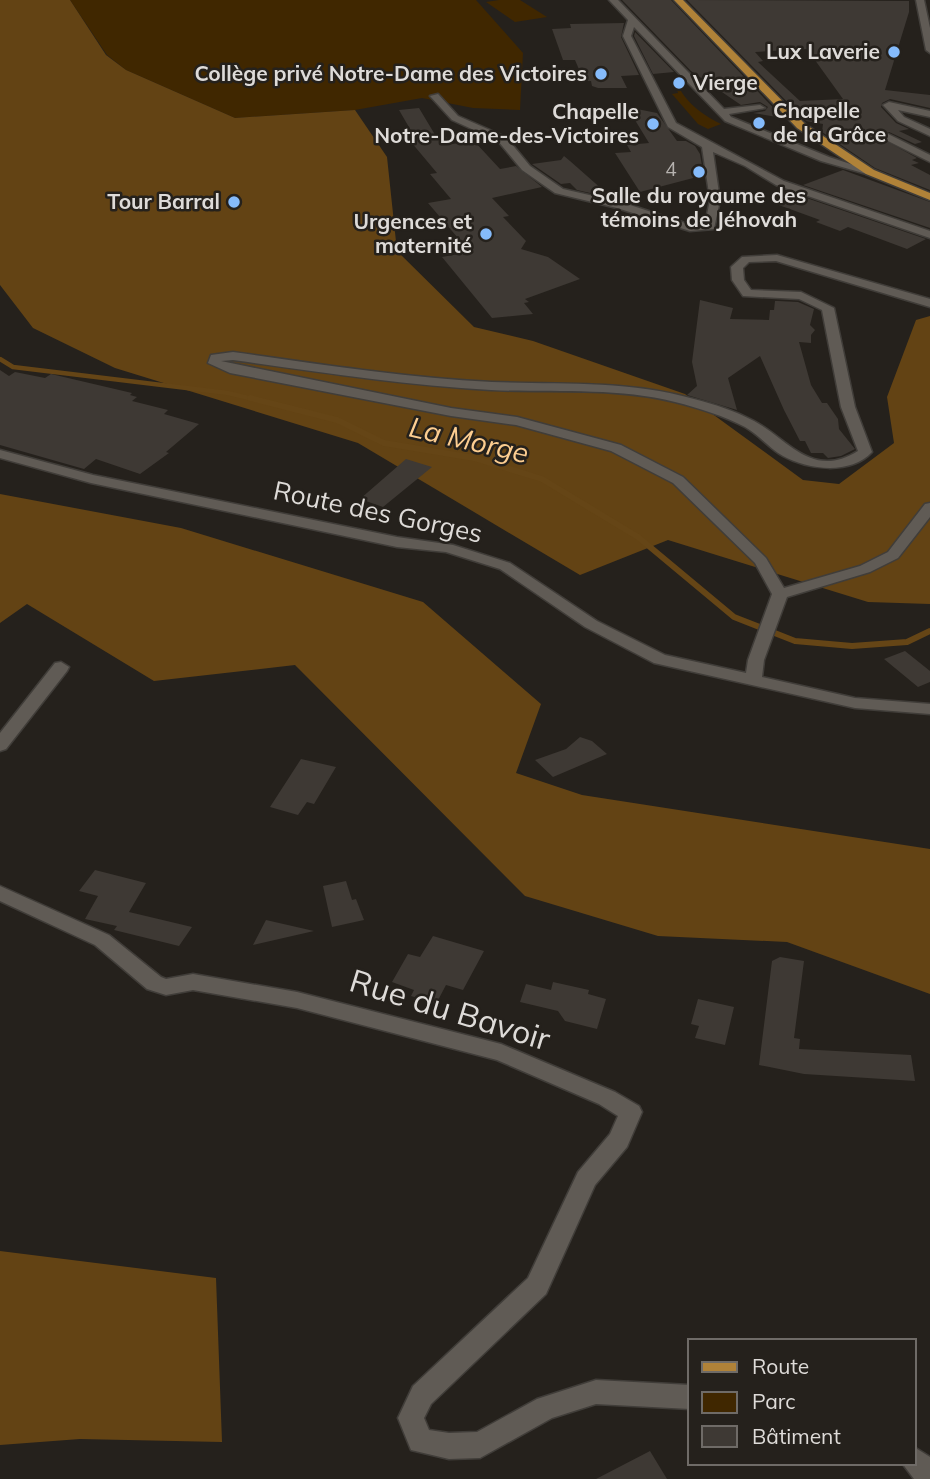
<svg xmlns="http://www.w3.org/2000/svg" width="930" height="1479" viewBox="0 0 930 1479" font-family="Mulish,sans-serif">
  <rect width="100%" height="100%" fill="#25211c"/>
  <path fill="#402700" d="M70 0H476L523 53 520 110 473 108 422 98 355 110 235 118 126 70 107 55Z
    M499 0H520L547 17 515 22 486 2Z
    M676 87H679C686 103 706 117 721 124L708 129 698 124 672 94 678 93Z"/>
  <path fill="#634314" d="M0 0H70L106 55 126 70 235 118 355 110 387 157 397 251 474 327 533 341 685 394 803 480 839 484 894 443 887 397 916 320 930 316V604L868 602 668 540 580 575 358 443 115 368 33 328 0 285Z
    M0 494 181 528 423 602 541 704 516 773 582 795 930 849V994L787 942 658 936 525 896 295 665 154 681 27 604 0 623Z
    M0 1251 216 1278 222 1442 80 1439 0 1445Z"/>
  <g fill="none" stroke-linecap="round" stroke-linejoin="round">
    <path stroke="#654516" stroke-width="4.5" d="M0 359 13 367 228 393 257 400"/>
    <path stroke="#654516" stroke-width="6" d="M250 398 337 420 384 443 474 458 542 479 638 537 734 617 795 641 852 646 907 642 930 631"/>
  </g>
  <path fill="#3e3934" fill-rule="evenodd" d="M622 0H671L783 118 753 113 765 111 768 107 760 102 741 105 691 71Z
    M687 0 909 1V12L885 90 930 95V108L890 99 882 103 881 107 896 123 909 129 899 131 922 142 915 144 889 132 882 135 881 138 917 158 912 160 919 163 911 165 930 175V190L875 168 822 132 823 124 806 121ZM807 49 843 99 800 101 758 62 763 61 755 52Z
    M624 23 621 37 639 75 621 76 627 88H598L592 86 591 81H584L575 60H563L552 29 571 28 570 24Z
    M635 32 674 72 653 74 634 36Z
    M627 107 657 113 677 141H686L695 146 700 154 704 178 695 175 697 177 640 192 615 153 631 152 627 145 649 143Z
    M419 108 437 138 446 137 452 144 474 141 500 169 516 166 542 187 492 198 509 216 503 217 526 241 521 249 548 257 580 279 525 299 529 302 524 303 533 314 492 318 442 257 470 252 428 203 451 199 430 174 437 173 411 142 417 141 399 110Z
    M564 156 570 161 612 198 577 190 570 183 561 184 532 164 561 160Z
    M843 170 930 202V228L803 185Z
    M789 192 926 239 907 249 848 227 840 231 816 222 820 220 776 204Z
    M700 300 733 308 730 319 769 320 770 310H774L775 301H778L798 302 814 309 810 325 815 330 811 335V343L799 342 811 385 822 403H827L838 419 839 429 855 449 841 456 828 458 823 453H811L805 441H800L784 410 760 356 728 378 737 410 687 395 697 386 692 362Z
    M0 370 9 376 15 372 45 378 51 374 132 393 130 395 137 397 132 401 168 410 164 414 199 424 166 452 169 453 140 474 96 459 84 469 0 445Z
    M406 459 432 467 383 507 360 499Z
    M905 651 930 671V682L918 687 884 659Z
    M580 737 592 741 607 754 553 777 535 760 566 749Z
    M301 759 336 767 314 804 307 802 298 815 270 807Z
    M95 870 146 883 129 912 192 927 179 946 114 930 117 926 85 919 98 896 79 891Z
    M346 881 352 900 356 899 364 920 332 927 323 886Z
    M266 920 314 931 253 945Z
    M433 936 484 951 463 990 446 985 436 1004 411 996 414 990 392 982 408 954 420 957Z
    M780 957 804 961 794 1038 800 1039 799 1049 911 1055 915 1081 804 1074 759 1065 772 961Z
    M553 982 589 990 588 994 606 999 597 1029 565 1021 558 1011 520 1002 526 984 551 990Z
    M698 999 734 1007 725 1045 695 1038 699 1026 691 1024Z
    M650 1451 667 1479H596Z"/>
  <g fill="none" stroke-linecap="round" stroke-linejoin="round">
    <defs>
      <path id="street" d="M609 0H618L724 109 760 105 765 108 729 114 731 117 829 157 875 172 870 175 821 161 725 121 634 27 631 36 676 123 784 181 930 231V238L776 185 745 166 713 152 720 200 714 229 690 231 617 208 555 193 522 170 498 141 452 120 430 96 438 94 458 116 506 137 530 166 563 189 624 203 691 225 705 224 710 200 702 147 668 127 623 36 628 20Z
        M916 0H924L930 28V53L926 50Z
        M889 102 930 111V117L898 110 904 117 930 129V136L898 121 883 105Z
        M888 134 930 155V162L884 139 883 137Z
        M777 255 930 299V307L776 261 749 262 743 268 744 280 751 290 801 292 834 308 855 407 872 452C851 475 808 470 783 456 769 448 759 435 745 427 724 416 699 408 675 402 615 387 553 393 491 390 404 385 319 372 233 360L221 361 451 408 517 417 621 445 683 477 766 558 784 588 860 566 888 552 925 504 930 503V517L898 558 870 572 787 597 764 660 762 677 855 698 930 704V714L855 708 654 663 585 627 500 569 446 552 397 547 91 483 0 458V450L93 475 397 537 453 545 510 563 597 621 665 655 746 673 748 660 772 594 755 563 673 483 611 451 516 425 451 416 230 373 208 363 211 355 233 352C319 364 406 378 492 382 561 385 627 380 694 399 714 404 735 411 754 421 788 439 812 480 858 451L841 407 822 310 799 299 743 296 732 280 731 267 742 257Z
        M61 662 69 667 67 671 6 749 0 751V733L55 663Z
        M0 886 109 935 161 977 166 979 193 974 297 992 501 1044 615 1092 639 1106 642 1112 627 1147 595 1185 546 1294 431 1404 424 1418 429 1430 449 1433 477 1432 537 1399 596 1380 690 1385V1409L596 1404 552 1418 480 1458 449 1459 411 1450 398 1418 413 1386 528 1278 578 1172 610 1134 618 1116 599 1104 497 1060 297 1008 193 990 166 995 147 989 95 945 0 901Z
        M914 1447 930 1457V1479H914L902 1463H914Z"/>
      <path id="primary" d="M674 0H683L805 124 874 170 930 193V200L866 174 797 128Z"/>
    </defs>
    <use href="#street" stroke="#403d39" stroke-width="3"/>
    <use href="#primary" stroke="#403d39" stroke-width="3"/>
    <use href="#street" fill="#605b55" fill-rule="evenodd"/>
    <use href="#primary" fill="#b08238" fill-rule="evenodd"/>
  </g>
  <g fill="#85bbfb" stroke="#25211c" stroke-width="2.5">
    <circle cx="894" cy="52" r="7"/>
    <circle cx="601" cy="74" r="7"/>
    <circle cx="679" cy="83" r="7"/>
    <circle cx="759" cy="123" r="7"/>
    <circle cx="653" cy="124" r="7"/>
    <circle cx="699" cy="172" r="7"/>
    <circle cx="234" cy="202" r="7"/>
    <circle cx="486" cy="234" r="7"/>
  </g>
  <g text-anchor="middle" stroke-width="5" stroke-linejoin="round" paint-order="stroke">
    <g font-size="19" fill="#b6b2af">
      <text x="671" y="176">4</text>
    </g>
    <g font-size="21" font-weight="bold" fill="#dedbd8" stroke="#25211c" text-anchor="end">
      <text x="880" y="59">Lux Laverie</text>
      <text x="587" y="81">Collège privé Notre-Dame des Victoires</text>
      <text x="693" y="90" text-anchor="start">Vierge</text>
      <text x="773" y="118" text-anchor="start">Chapelle<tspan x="773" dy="24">de la Grâce</tspan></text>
      <text x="639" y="119">Chapelle<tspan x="639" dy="24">Notre-Dame-des-Victoires</tspan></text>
      <text x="699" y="203" text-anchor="middle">Salle du royaume des<tspan x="699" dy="24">témoins de Jéhovah</tspan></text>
      <text x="220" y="209">Tour Barral</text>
      <text x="472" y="229">Urgences et<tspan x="472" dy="24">maternité</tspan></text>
    </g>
    <g font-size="26" fill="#dedbd8" stroke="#25211c">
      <text transform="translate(378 512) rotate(12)" y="9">Route des Gorges</text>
    </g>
    <g font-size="28" font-style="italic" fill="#fccd90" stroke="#25211c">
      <text transform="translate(469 440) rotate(13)" y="10">La Morge</text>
    </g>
    <g font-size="32" fill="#dedbd8" stroke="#25211c">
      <text transform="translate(450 1010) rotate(17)" y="11">Rue du Bavoir</text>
    </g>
  </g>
  <rect x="688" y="1339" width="228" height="126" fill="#25211c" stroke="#6f6b67" stroke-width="2"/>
  <rect x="702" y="1362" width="35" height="10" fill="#b08238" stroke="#6f6b67" stroke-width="2"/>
  <text x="752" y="1374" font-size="21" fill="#dedbd8">Route</text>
  <rect x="702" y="1392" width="35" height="21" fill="#402700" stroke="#6f6b67" stroke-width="2"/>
  <text x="752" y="1409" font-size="21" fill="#dedbd8">Parc</text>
  <rect x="702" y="1426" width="35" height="21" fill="#3e3934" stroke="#6f6b67" stroke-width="2"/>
  <text x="752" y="1444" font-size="21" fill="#dedbd8">Bâtiment</text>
</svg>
